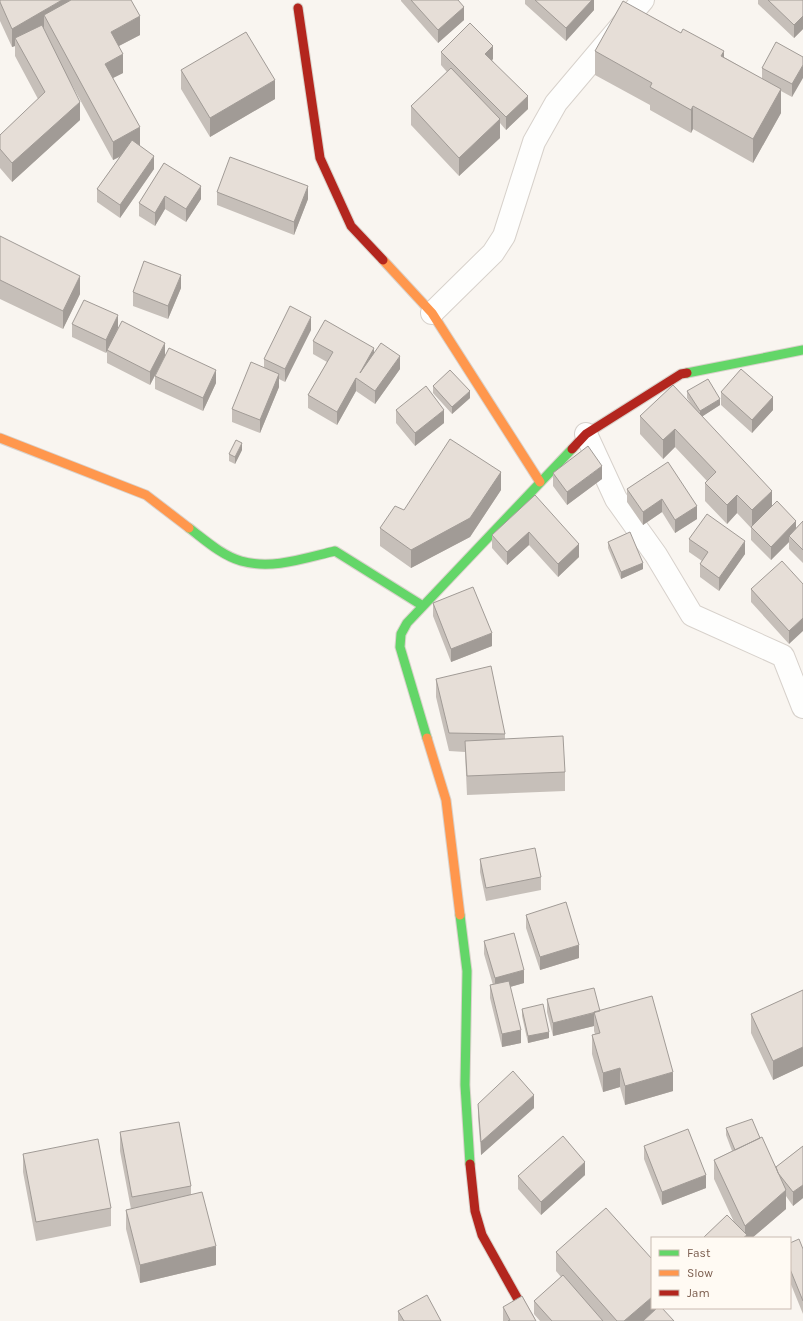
<svg xmlns="http://www.w3.org/2000/svg" width="803" height="1321" viewBox="0 0 803 1321" font-family="Karla,sans-serif">
  <rect width="100%" height="100%" fill="#f9f5f0"/>
  <g fill="none" stroke-linecap="round" stroke-linejoin="round">
    <defs>
      <path id="street" d="M432 313 493 253 504 236 534 142 556 103 643 0
        M586 434 616 499 656 555 692 615 783 656 803 707"/>
      <path id="fast" d="M687 373 803 350
        M189 528C205 540 221 555 241 561 272 570 305 558 335 551L423 606
        M427 738 400 647 401 634 407 623 572 449
        M460 915 467 971 465 1085 470 1164"/>
      <path id="slow" d="M383 260 432 313 540 482
        M0 438 146 495 189 528
        M427 738 446 800 460 915"/>
      <path id="jam" d="M298 8 320 158 351 226 383 260
        M572 449 586 434 681 374 687 373
        M470 1164 475 1211 482 1235 530 1321"/>
    </defs>
    <use href="#street" stroke="#d7d1cb" stroke-width="24"/>
    <use href="#fast" stroke="#d9d2cb" stroke-width="11"/>
    <use href="#slow" stroke="#d9d2cb" stroke-width="11"/>
    <use href="#jam" stroke="#d9d2cb" stroke-width="11"/>
    <use href="#street" stroke="#fefefd" stroke-width="22"/>
    <use href="#fast" stroke="#63d668" stroke-width="9"/>
    <use href="#slow" stroke="#ff974d" stroke-width="9"/>
    <use href="#jam" stroke="#b3261e" stroke-width="9"/>
  </g>
  <path fill="#c6bfb9" d="M0 0 140 35 119 46 123 73 113 78 140 146H139L154 169 120 218 97 202V189L120 157 113 160 67 76 80 120 12 182 0 168V135L38 99 15 56V46L12 47 0 21Z
    M401 0H458L464 20 438 43 401 1Z
    M525 0H594V10L566 41 525 4Z
    M758 0H803V29L794 38 758 4Z
    M595 51 724 57 762 79V68L803 57 792 97 781 91V113L753 163 693 129 691 133 650 110V105L595 75Z
    M441 52 493 59 492 60 528 109 506 130 500 123V138L459 176 411 125V106L447 72 441 65Z
    M181 70 275 99 210 137 181 89Z
    M164 163 201 199 186 222 165 209 155 226 139 216V203Z
    M217 192 308 199 294 235 217 205Z
    M0 236 80 294 63 329 0 299Z
    M181 288 168 319 133 306V292Z
    M72 324 118 328 110 344 165 356 150 385 107 363V351L106 353 72 337Z
    M311 330 285 382 279 379V387L260 433 232 422V409L264 367V359Z
    M313 341 374 354 400 369 375 404 356 391 337 425 308 408V395L327 362 313 354Z
    M155 376 216 383 203 411 155 389Z
    M433 386 470 398 452 414 433 393Z
    M687 391 720 405 702 416 772 505 796 528 803 521V563L789 549V542L771 560 751 540V528L737 513 727 524 705 501V483L707 481 675 447 663 459 640 434V416L693 407 687 398Z
    M721 392 773 410 752 433 721 405Z
    M396 410 444 423 415 446 396 423Z
    M242 450 235 464 229 461V454Z
    M553 473 602 479 567 505 553 486Z
    M627 489 697 506V519L675 533 662 512 643 525 627 502Z
    M501 490 470 537 411 568 380 546V528L404 510Z
    M535 495 579 557 558 577 529 545 507 565 492 548V535Z
    M689 539 745 554 719 591 700 577V564L702 561 689 552Z
    M608 542 643 569 621 579 608 548Z
    M803 584 789 644 751 602V589Z
    M433 603 492 646 451 662 433 616Z
    M436 679 505 734V739L565 772V791L467 795 465 752 449 751 436 697Z
    M480 859 541 877V890L486 901 480 872Z
    M526 915 579 958 540 970 526 928Z
    M484 941 524 983 510 987 521 1043 502 1047 490 998V985H493L484 954Z
    M803 990V1066L773 1080 751 1033V1014Z
    M547 999 600 1011 673 1091 625 1105 620 1087 603 1092 592 1054V1035L595 1034 594 1031V1026L553 1036 547 1012Z
    M522 1009 549 1038 528 1043 522 1016Z
    M478 1104 534 1108 481 1155 478 1117Z
    M726 1128 760 1138 776 1167 803 1146V1198L793 1206 786 1196V1209L752 1238H703L734 1222 714 1179V1160L732 1151 726 1135Z
    M120 1132 191 1186V1195L216 1265 140 1283 126 1229V1210L131 1209 120 1151Z
    M644 1146 706 1188 662 1205 644 1159Z
    M23 1154 111 1208V1226L36 1241 23 1172Z
    M585 1175 541 1215 518 1189V1176Z
    M790 1243 803 1249V1314L790 1282Z
    M556 1252 652 1308 674 1321H540L534 1314V1301L561 1277 556 1271Z
    M503 1307 536 1321H503Z
    M398 1311 441 1321H398Z"/>
  <path fill="#a19b96" d="M62 0H94L44 15V29L19 44 15 38V46L12 47V29Z
    M592 0H594V10L566 41V28Z
    M464 7V20L438 43V30Z
    M140 16V35L111 50V32Z
    M803 16V29L794 38V25Z
    M493 46V59L485 67V54Z
    M724 51V75L721 56Z
    M123 54V73L105 82V64Z
    M803 65V78L792 97V84Z
    M275 80V99L210 137V118Z
    M781 89V113L753 163V139Z
    M528 96V109L506 130V117Z
    M80 102V120L12 182V163Z
    M693 106V129L691 133V110Z
    M500 119V138L459 176V158Z
    M140 127V146L113 160V142Z
    M154 156V169L120 218V205Z
    M201 186V199L186 222V209Z
    M308 186V199L294 235V222Z
    M165 196V209L155 226V213Z
    M181 275V288L168 319V306Z
    M80 276V294L63 329V311Z
    M118 315V328L106 353V340Z
    M311 317V330L285 382V369Z
    M165 343V356L150 385V372Z
    M374 348V361L360 373Z
    M400 356V369L375 404V391Z
    M216 370V383L203 411V398Z
    M279 374V387L260 433V420Z
    M356 378V391L337 425V412Z
    M470 391V398L452 414V407Z
    M773 397V410L752 433V420Z
    M720 399V405L700 418V411Z
    M444 410V423L415 446V433Z
    M675 429V447L663 459V440Z
    M242 443V450L235 464V457Z
    M602 466V479L567 505V492Z
    M501 472V490L470 537 411 568V550Z
    M772 491V510L752 528V510Z
    M737 495V513L727 524V505Z
    M662 499V512L643 525V512Z
    M697 506V519L675 533V520Z
    M796 521V534L789 536V542L771 560V547Z
    M529 532V545L507 565V552Z
    M745 541V554L719 591V578Z
    M579 544V557L558 577V564Z
    M643 563V569L621 579V572Z
    M803 618V631L789 644V631Z
    M492 633V646L451 662V649Z
    M579 945V958L540 970V957Z
    M524 970V983L495 991V978Z
    M594 1013V1026L553 1036V1023Z
    M521 1030V1043L502 1047V1034Z
    M549 1032V1038L528 1043V1036Z
    M803 1047V1066L773 1080V1061Z
    M620 1068V1087L603 1092V1073Z
    M673 1072V1091L625 1105V1086Z
    M534 1095V1108L481 1155V1142Z
    M585 1162V1175L541 1215V1202Z
    M706 1175V1188L662 1205V1192Z
    M803 1185V1198L793 1206V1192Z
    M786 1190V1209L752 1238H743L745 1237V1226Z
    M216 1246V1265L140 1283V1265Z
    M652 1297V1308H660L646 1321H624Z"/>
  <path fill="#e6ded7" stroke="#a19b96" d="M0 0H62L12 29 0 2Z
    M71 0H131L140 16 111 32 123 54 105 64 140 127 113 142 44 15Z
    M411 0H458L464 7 438 30Z
    M535 0H592L566 28Z
    M768 0H803V16L794 25Z
    M623 1 681 33 683 29 724 51 721 56 781 89 753 139 693 106 691 110 650 87 652 83 595 51Z
    M470 23 493 46 485 54 528 96 506 117 441 52Z
    M42 25 80 102 12 163 0 149V135L45 92 15 38Z
    M246 32 275 80 210 118 181 70Z
    M776 42 803 57V65L792 84 762 68Z
    M451 68 500 119 459 158 411 106Z
    M132 140 154 156 120 205 97 189Z
    M230 157 308 186 294 222 217 192Z
    M164 163 201 186 186 209 165 196 155 213 139 203Z
    M0 236 80 276 63 311 0 280Z
    M144 261 181 275 168 306 133 292Z
    M84 300 118 315 106 340 72 324Z
    M290 306 311 317 285 369 264 359Z
    M325 320 374 348 360 373 381 343 400 356 375 391 356 378 337 412 308 395 333 352 313 341Z
    M122 321 165 343 150 372 107 350Z
    M169 348 216 370 203 398 155 376Z
    M251 362 279 374 260 420 232 409Z
    M741 369 773 397 752 420 721 392Z
    M450 370 470 391 452 407 433 386Z
    M708 379 720 399 700 411 687 391Z
    M673 385 772 491 752 510 737 495 727 505 705 483 716 472 675 429 663 440 640 416Z
    M426 386 444 410 415 433 396 410Z
    M450 439 501 472 470 518 411 550 380 528 395 506 404 510Z
    M236 440 242 443 235 457 229 454Z
    M588 446 602 466 567 492 553 473Z
    M668 462 697 506 675 520 662 499 643 512 627 489Z
    M535 495 579 544 558 564 529 532 507 552 492 535Z
    M777 501 796 521 771 547 751 527Z
    M707 514 745 541 719 578 700 564 708 552 689 539Z
    M803 521V550L789 536Z
    M630 532 643 563 621 572 608 542Z
    M782 561 803 584V618L789 631 751 589Z
    M473 587 492 633 451 649 433 603Z
    M491 666 505 734 449 733 436 679Z
    M563 736 565 772 467 776 465 741Z
    M535 848 541 877 486 888 480 859Z
    M566 902 579 945 540 957 526 915Z
    M514 933 524 970 495 978 484 941Z
    M509 981 521 1030 502 1034 490 985Z
    M594 988 600 1011 553 1023 547 999Z
    M803 990V1047L773 1061 751 1014Z
    M652 996 673 1072 625 1086 620 1068 603 1073 592 1035 600 1033 594 1012Z
    M543 1004 549 1032 528 1036 522 1009Z
    M513 1071 534 1095 481 1142 478 1104Z
    M752 1119 760 1138 735 1150 726 1128Z
    M179 1122 191 1186 132 1197 120 1132Z
    M688 1129 706 1175 662 1192 644 1146Z
    M563 1136 585 1162 541 1202 518 1176Z
    M762 1137 786 1190 745 1226 714 1160Z
    M98 1139 111 1208 36 1222 23 1154Z
    M803 1146V1185L793 1192 778 1173 776 1167Z
    M202 1192 216 1246 140 1265 126 1210Z
    M606 1208 652 1259V1297L624 1321H617L556 1252Z
    M727 1215 747 1235 743 1238H703Z
    M799 1239 803 1249V1301L790 1269V1243Z
    M563 1275 603 1321H552L534 1301Z
    M427 1295 441 1321H404L398 1311Z
    M522 1296 536 1321H508L510 1320 503 1307Z
    M657 1308H662L674 1321H643Z"/>
  <rect x="651" y="1237" width="140" height="72" fill="#fffaf3" stroke="#cabbb1"/>
  <rect x="659" y="1250" width="20" height="6" fill="#63d668" stroke="#cabbb1"/>
  <text x="687" y="1257" font-size="12" fill="#7a5c4d">Fast</text>
  <rect x="659" y="1270" width="20" height="6" fill="#ff974d" stroke="#cabbb1"/>
  <text x="687" y="1277" font-size="12" fill="#7a5c4d">Slow</text>
  <rect x="659" y="1290" width="20" height="6" fill="#b3261e" stroke="#cabbb1"/>
  <text x="687" y="1297" font-size="12" fill="#7a5c4d">Jam</text>
</svg>
